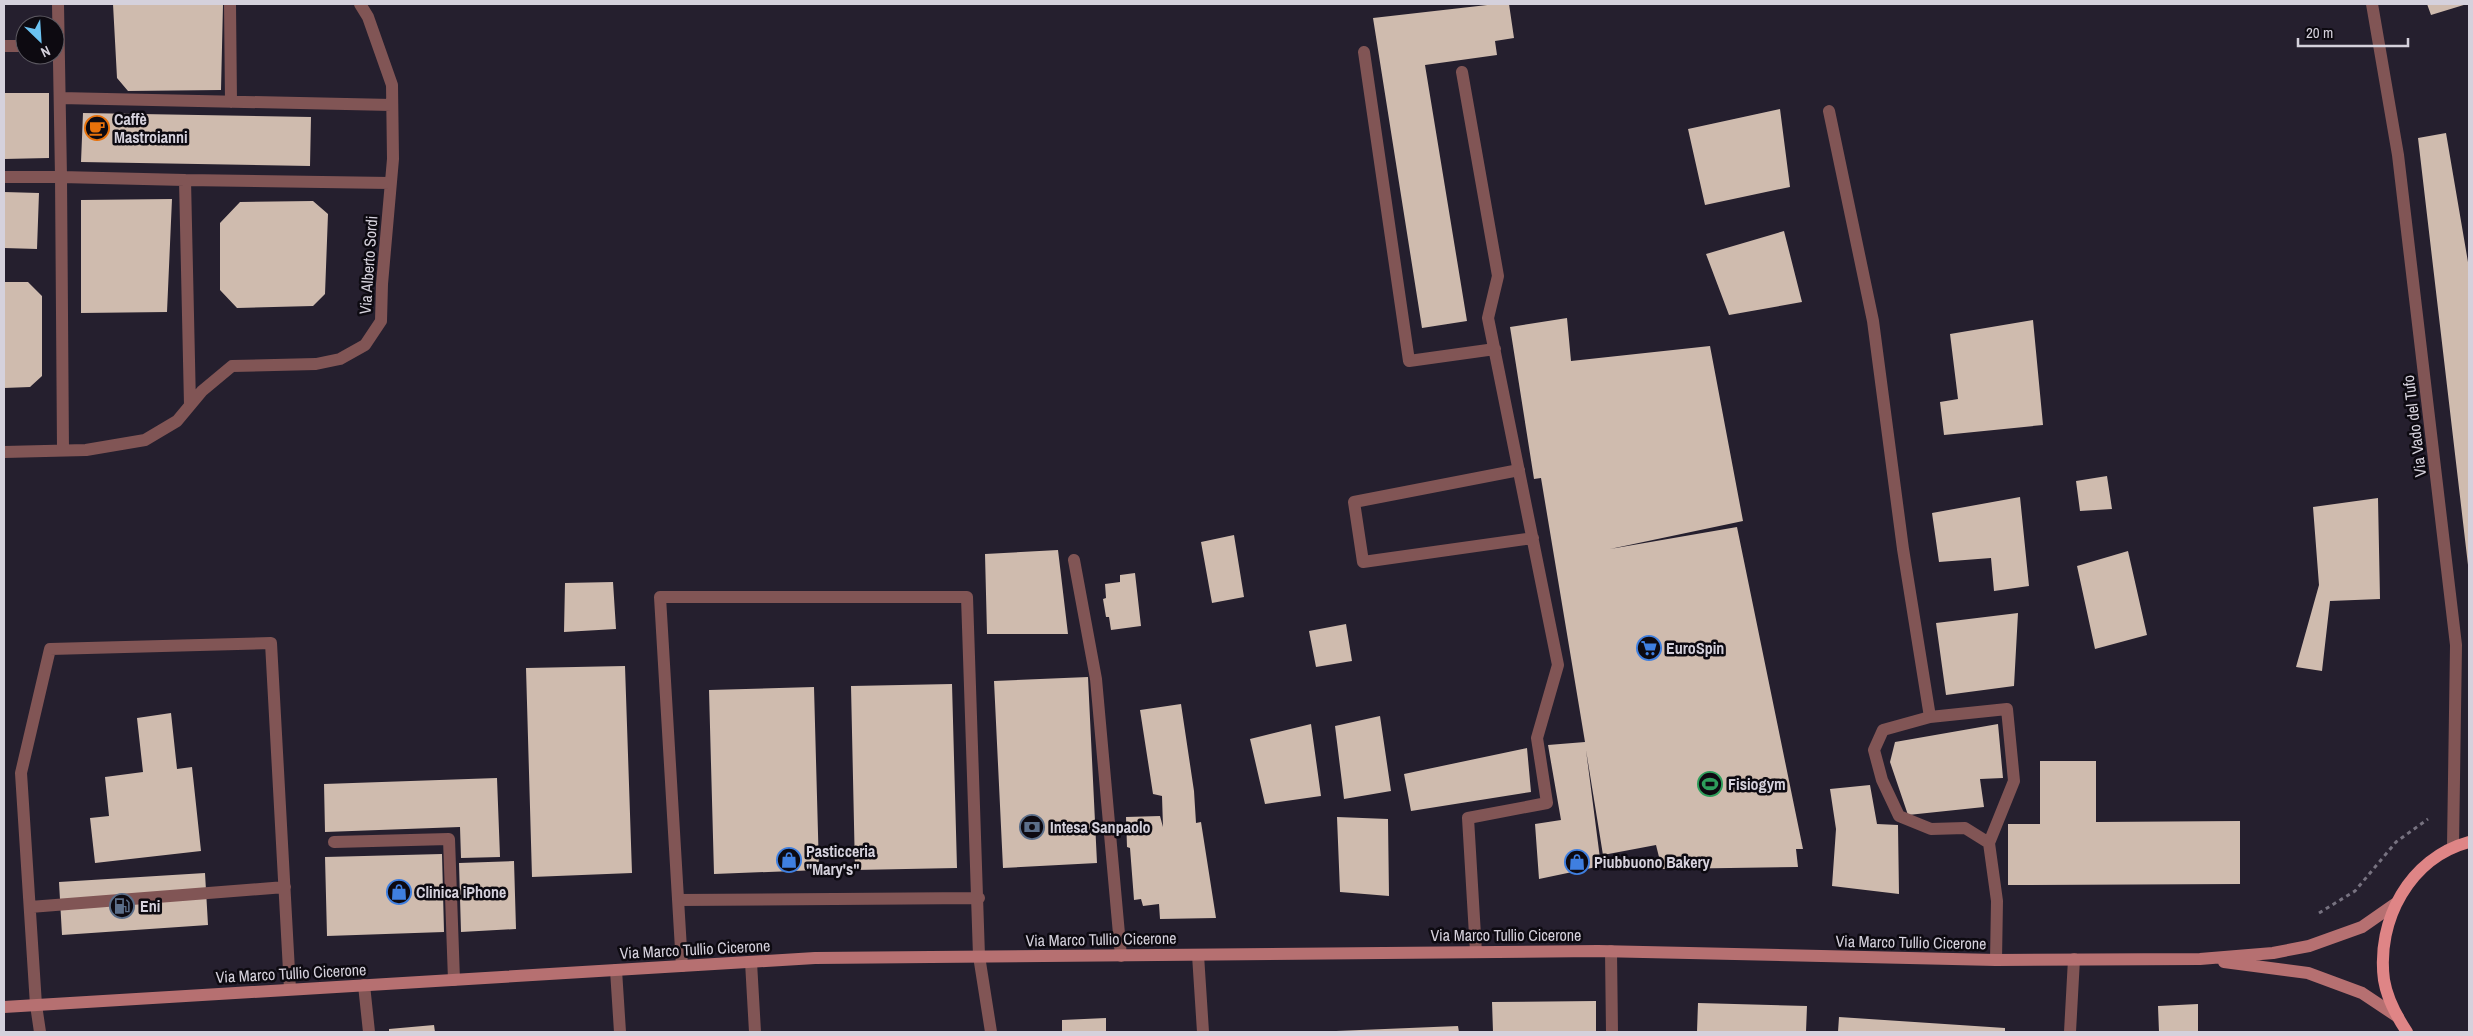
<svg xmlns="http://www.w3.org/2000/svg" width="2473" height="1036" viewBox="0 0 2473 1036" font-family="'Archivo Narrow',sans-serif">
  <rect width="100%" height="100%" fill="#251f2e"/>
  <path fill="#cfbbae" d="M113 4H223L221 90 128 91 117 78Z
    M1496 4H1509L1514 38 1495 41 1497 55 1425 65 1467 321 1422 328 1373 18Z
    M2427 4H2467L2431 15Z
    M4 93H49V158L4 159Z
    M1780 109 1790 187 1705 205 1688 129Z
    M83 113 311 117 310 166 81 162Z
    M2446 133 2469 268 2468 565 2418 138Z
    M4 192 39 193 37 249 4 248Z
    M172 199 167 312 81 313V200Z
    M313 201 328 214 325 294 313 306 237 308 220 290V223L240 202Z
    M1784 231 1802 302 1729 315 1706 254Z
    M4 282H28L42 296V376L30 387 4 388Z
    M1567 318 1571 361 1710 346 1743 521 1610 549 1737 527 1803 849H1796L1798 867 1662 869 1656 845 1603 855 1586 750 1601 866 1539 879 1535 824 1561 820 1548 745 1585 742 1541 478 1534 479 1510 327Z
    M2033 320 2043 425 1944 435 1940 402 1958 399 1950 334Z
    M2107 476 2112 509 2080 511 2076 481Z
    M2020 497 2029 586 1994 591 1991 558 1939 562 1932 513Z
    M2378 498 2380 599 2330 601 2322 671 2296 667 2319 585 2313 507Z
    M1234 535 1244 597 1212 603 1201 542Z
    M1058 550 1068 634H987L985 554Z
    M2128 551 2147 635 2095 649 2077 566Z
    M1135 573 1141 626 1111 630 1109 617H1106L1103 599 1106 598 1105 584 1120 582V575Z
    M613 582 616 629 564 632 565 583Z
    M2018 613 2014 686 1946 695 1936 623Z
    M1346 624 1352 661 1316 667 1309 631Z
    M625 666 632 873 532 877 526 668Z
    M1088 677 1097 863 1003 868 994 681Z
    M952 684 957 868 855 870 851 686Z
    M814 687 819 870 714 874 709 690Z
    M1181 704 1194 791 1196 823 1201 822 1216 918 1160 919 1159 904 1143 906 1141 899 1134 900 1130 848 1127 847 1126 817 1160 816 1163 827 1162 796 1153 794 1140 710Z
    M171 713 177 769 192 767 201 851 95 863 90 818 109 816 105 777 143 772 137 718Z
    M1380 716 1391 791 1344 799 1335 726Z
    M1311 724 1321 796 1265 804 1250 739Z
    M1998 724 2003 778 1980 779 1984 807 1908 815 1890 762 1895 742Z
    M1527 748 1531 792 1411 811 1404 774Z
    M2040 761H2096V822L2240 821V884L2008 885V824H2040Z
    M497 778 500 857 461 858 460 827 325 832 324 784Z
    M1870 785 1877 824 1898 825 1899 894 1832 886 1836 829 1830 789Z
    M1337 817 1388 819 1389 896 1340 892Z
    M442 854 444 932 327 936 325 857Z
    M514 861 516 929 461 932 459 863Z
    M205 873 208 925 62 935 59 882Z
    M1596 1001V1032H1493L1492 1002Z
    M1698 1003 1807 1006 1806 1032H1697Z
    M2198 1004V1032H2159L2158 1006Z
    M1839 1017 2005 1028V1032H1838Z
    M1106 1018V1032H1062V1020Z
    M434 1025 435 1032H389V1029Z
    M1458 1026 1459 1032H1336V1031Z"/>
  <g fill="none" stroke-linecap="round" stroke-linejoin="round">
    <path stroke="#777280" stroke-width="3" stroke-dasharray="4 4" stroke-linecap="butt" d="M2319 913 2355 891 2396 842 2428 819"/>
    <path stroke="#815555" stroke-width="12" d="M1364 52 1409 361 1495 349
      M1462 72 1498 276 1488 318 1558 665 1537 738 1547 803 1468 818 1476 952
      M1519 470 1354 502 1363 562 1533 538
      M1074 560 1096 679 1121 956
      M334 842 449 839 454 980
      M678 900 979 898
      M30 907 285 887
      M1611 951 1612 1032
      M1198 955 1203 1032
      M751 962 755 1032
      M682 966 660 597H967L979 956 991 1032
      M616 970 620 1032
      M36 1005 21 773 50 649 271 643 290 989"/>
    <path stroke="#815555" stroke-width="12" d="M58 4 61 177 185 180 190 405
      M230 4 231 102
      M2372 4 2398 155 2456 645 2453 846
      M4 46H25
      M60 98 392 105
      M1829 111 1873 321 1903 549 1930 717
      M4 177H61L63 450
      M185 180 390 183
      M4 452 86 450 145 440 177 421 202 391 232 366 316 364 340 359 365 345 381 321 382 284 393 159 392 85 368 17 360 4
      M1989 843 1965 828 1931 829 1899 816 1882 780 1874 750 1883 730 1930 717 2007 709 2014 781 1989 843 1997 901 1996 960
      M364 985 369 1032
      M36 1005 40 1032
      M2070 1032 2074 959"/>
    <path stroke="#b67071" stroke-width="12" d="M2224 962 2308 973 2362 993 2398 1017
      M4 1007 815 958 1598 951 1996 960 2200 959 2273 953 2309 946 2362 927 2395 904"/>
    <path stroke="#df8586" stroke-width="12" d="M2407 1032C2397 1017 2387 998 2384 980 2376 920 2410 858 2469 842"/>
  </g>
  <defs>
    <symbol id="cafe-ring" viewBox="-11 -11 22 22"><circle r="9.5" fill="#0d0a11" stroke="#e8710a" stroke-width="1.5"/><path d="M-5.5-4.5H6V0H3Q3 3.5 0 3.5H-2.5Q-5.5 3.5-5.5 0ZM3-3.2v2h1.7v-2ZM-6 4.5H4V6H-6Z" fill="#e8710a"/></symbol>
    <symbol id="supermarket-ring" viewBox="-11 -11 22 22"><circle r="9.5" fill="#0d0a11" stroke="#3f7fe0" stroke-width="1.5"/><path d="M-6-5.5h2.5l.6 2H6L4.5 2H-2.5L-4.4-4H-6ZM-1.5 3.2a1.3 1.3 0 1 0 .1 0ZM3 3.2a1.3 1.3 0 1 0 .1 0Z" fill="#3f7fe0"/></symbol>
    <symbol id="stadium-ring" viewBox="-11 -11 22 22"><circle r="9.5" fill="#0d0a11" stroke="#2e9e5b" stroke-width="1.5"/><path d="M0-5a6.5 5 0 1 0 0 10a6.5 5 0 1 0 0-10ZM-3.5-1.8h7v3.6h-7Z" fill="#2e9e5b"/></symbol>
    <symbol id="bank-ring" viewBox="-11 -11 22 22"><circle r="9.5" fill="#0d0a11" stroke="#5c6f8a" stroke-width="1.5"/><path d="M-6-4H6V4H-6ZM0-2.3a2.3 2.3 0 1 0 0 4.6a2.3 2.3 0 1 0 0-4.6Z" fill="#5c6f8a"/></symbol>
    <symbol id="shop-ring" viewBox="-11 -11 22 22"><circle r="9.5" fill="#0d0a11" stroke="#3f7fe0" stroke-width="1.5"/><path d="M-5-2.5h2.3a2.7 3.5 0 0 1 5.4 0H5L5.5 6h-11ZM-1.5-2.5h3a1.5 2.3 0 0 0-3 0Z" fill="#3f7fe0"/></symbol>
    <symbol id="fuel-ring" viewBox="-11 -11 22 22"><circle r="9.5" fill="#0d0a11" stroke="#5c6f8a" stroke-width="1.5"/><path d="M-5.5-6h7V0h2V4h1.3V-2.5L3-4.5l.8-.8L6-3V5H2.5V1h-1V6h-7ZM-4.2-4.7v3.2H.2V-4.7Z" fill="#5c6f8a"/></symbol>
  </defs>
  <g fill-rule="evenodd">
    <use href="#cafe-ring" x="83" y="114" width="28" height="28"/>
    <use href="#supermarket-ring" x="1635" y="634" width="28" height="28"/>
    <use href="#stadium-ring" x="1696" y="770" width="28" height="28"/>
    <use href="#bank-ring" x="1018" y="813" width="28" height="28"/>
    <use href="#shop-ring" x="775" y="846" width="28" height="28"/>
    <use href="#shop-ring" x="1563" y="848" width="28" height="28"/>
    <use href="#shop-ring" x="385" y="878" width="28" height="28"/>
    <use href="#fuel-ring" x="108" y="892" width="28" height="28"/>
  </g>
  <g text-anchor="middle" stroke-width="5" stroke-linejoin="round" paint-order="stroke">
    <g font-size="16" font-weight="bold" fill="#d5d1dc" stroke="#0d0a11" text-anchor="start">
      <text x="114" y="125">Caffè<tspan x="114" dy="18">Mastroianni</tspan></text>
      <text x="1666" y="654">EuroSpin</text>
      <text x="1728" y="790">Fisiogym</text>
      <text x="1050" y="833">Intesa Sanpaolo</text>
      <text x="806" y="857">Pasticceria<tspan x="806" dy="18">"Mary's"</tspan></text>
      <text x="1594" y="868">Piubbuono Bakery</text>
      <text x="416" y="898">Clinica iPhone</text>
      <text x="140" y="912">Eni</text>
    </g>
    <g font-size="16" fill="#d5d1dc" stroke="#0d0a11">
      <text transform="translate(368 265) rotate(-86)" y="6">Via Alberto Sordi</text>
      <text transform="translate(2414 426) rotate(-97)" y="6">Via Vado del Tufo</text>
      <text x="1506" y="941">Via Marco Tullio Cicerone</text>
      <text transform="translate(1101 939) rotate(-1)" y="6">Via Marco Tullio Cicerone</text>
      <text transform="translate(1911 942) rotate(1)" y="6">Via Marco Tullio Cicerone</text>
      <text transform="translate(695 949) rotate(-3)" y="6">Via Marco Tullio Cicerone</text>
      <text transform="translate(291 973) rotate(-3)" y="6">Via Marco Tullio Cicerone</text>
    </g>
  </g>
  <rect width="2473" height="1036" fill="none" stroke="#d5d1dc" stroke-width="10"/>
  <g transform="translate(40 40) rotate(155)"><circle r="24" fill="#0d0a11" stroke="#5d5a62"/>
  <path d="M0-4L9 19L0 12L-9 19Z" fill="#6bc3f2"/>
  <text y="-8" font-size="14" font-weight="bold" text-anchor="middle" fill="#d5d1dc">N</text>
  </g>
  <path d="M2298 38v8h110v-8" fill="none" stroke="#d5d1dc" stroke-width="2.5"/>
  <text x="2306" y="38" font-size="15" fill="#d5d1dc" stroke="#0d0a11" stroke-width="4" paint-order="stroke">20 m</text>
</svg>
